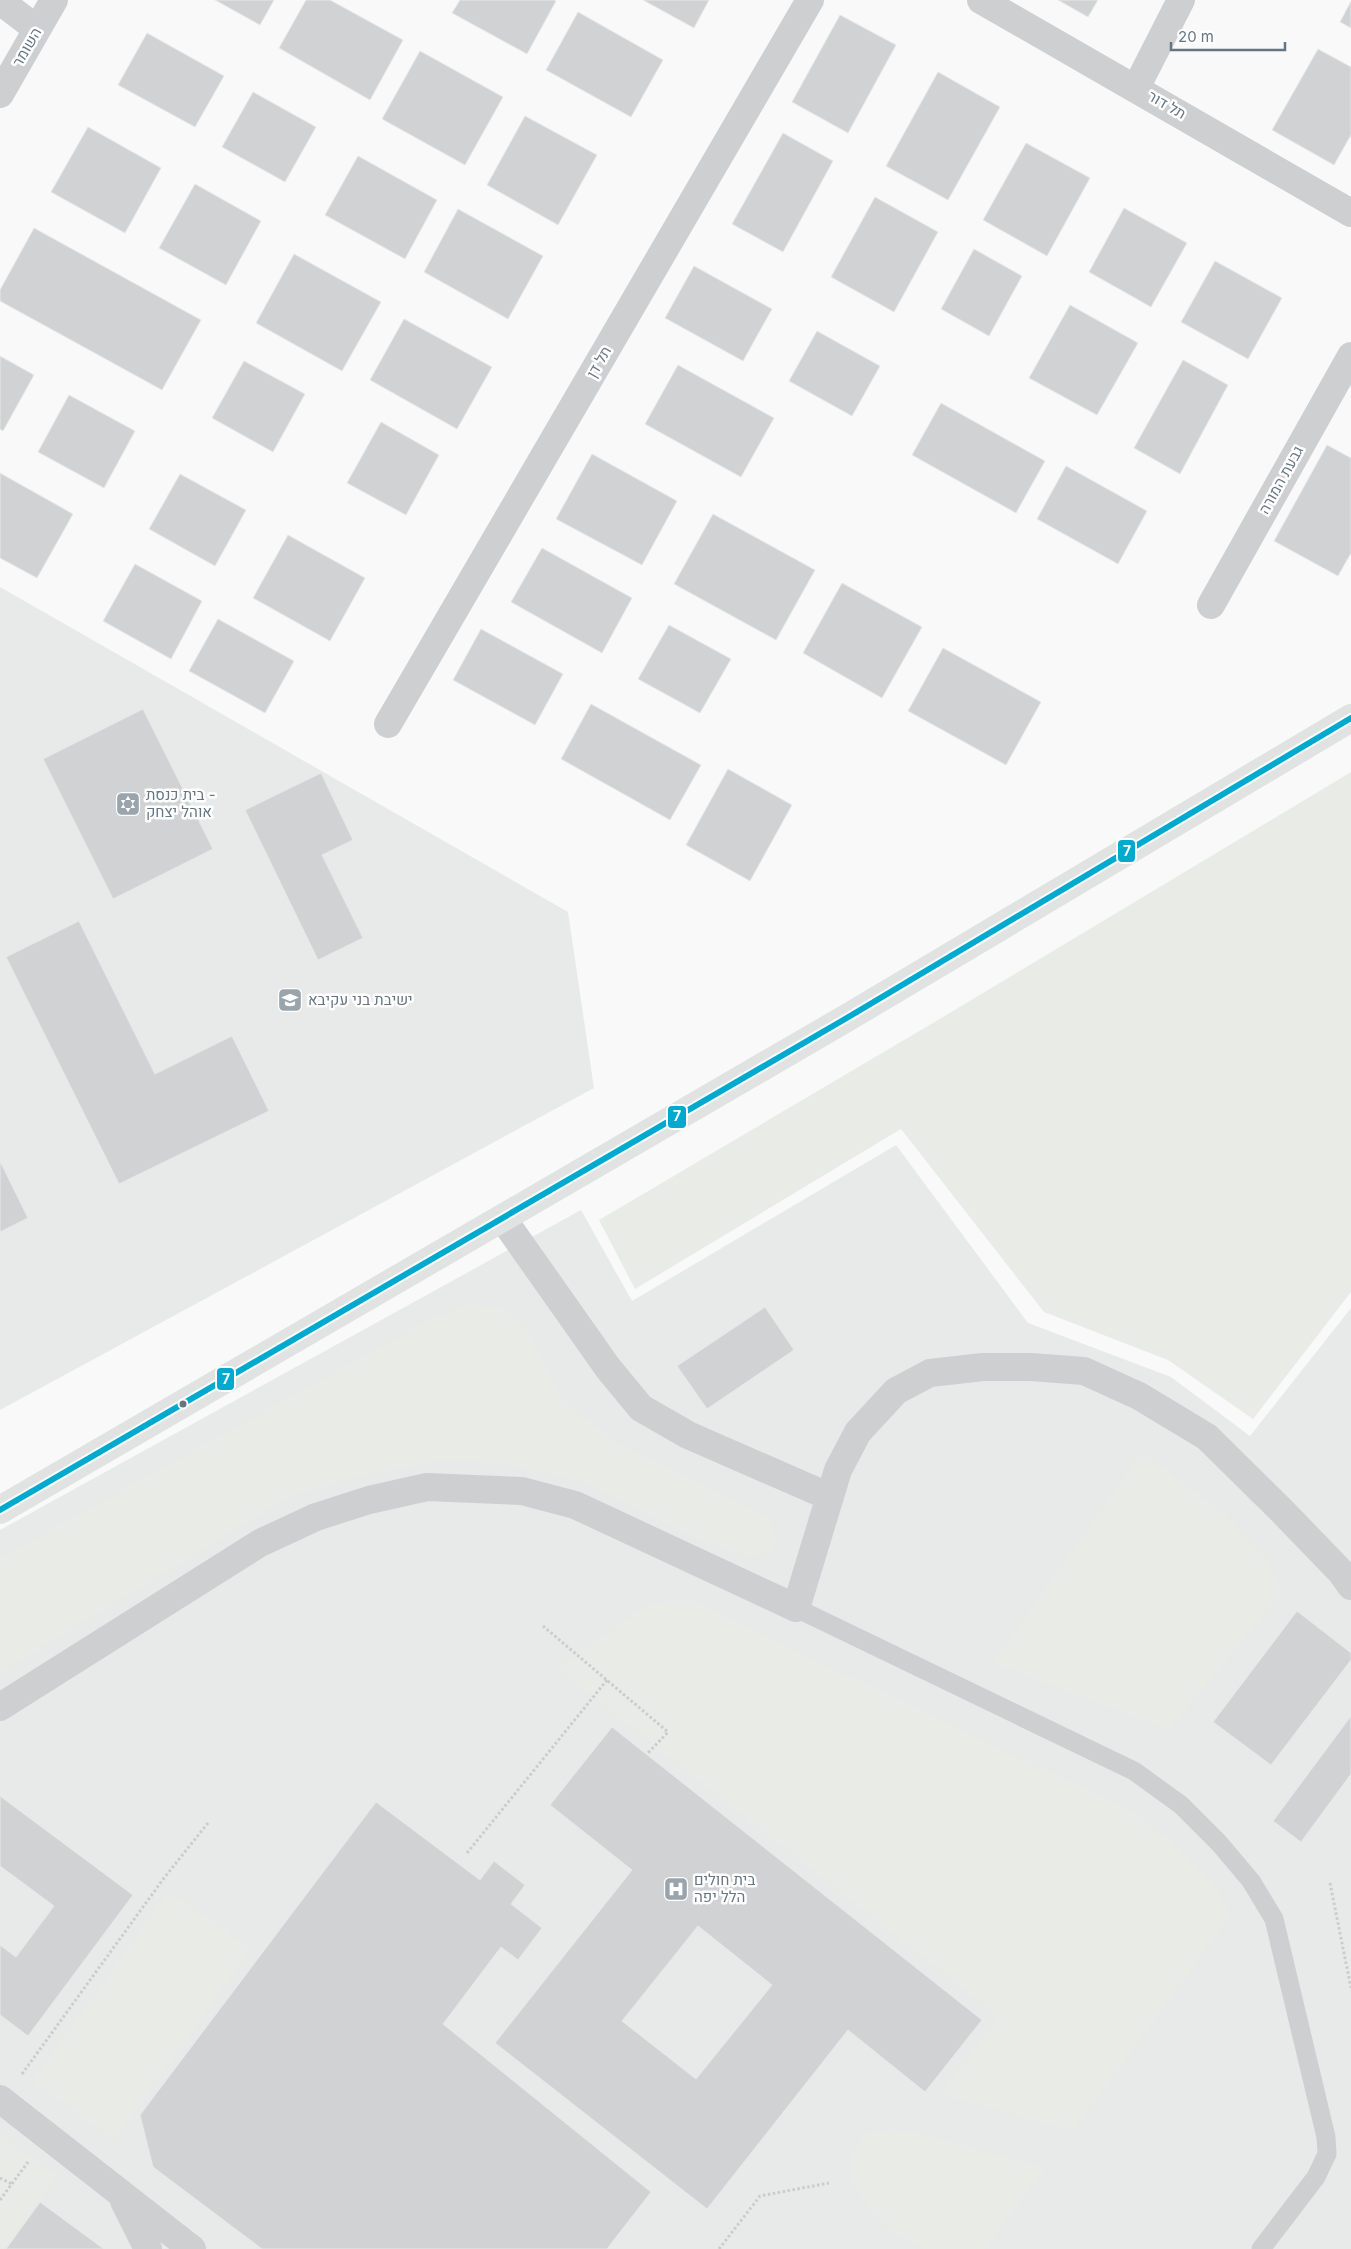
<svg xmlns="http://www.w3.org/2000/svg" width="1351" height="2249" viewBox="0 0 1351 2249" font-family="Inter,Heebo,sans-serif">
  <rect width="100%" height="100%" fill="#f9f9f9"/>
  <path fill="#e8e9e9" d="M0 587 568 912 594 1088 0 1410Z
    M896 1145 1028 1323 1171 1377 1250 1436 1351 1308V2249H0V1530L581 1210 632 1301Z"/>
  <path fill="#e8ebe6" d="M1351 772V1292L1253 1419 1168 1360 1044 1312 901 1129 635 1289 599 1220 938 1020Z
    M469 1304 500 1307 525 1326 562 1399 621 1446 768 1517 776 1540 769 1553 745 1556 707 1543 643 1511 581 1482 506 1464 444 1461 370 1474 292 1495 0 1673V1558L433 1318Z
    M1142 1452 1228 1517 1266 1557 1282 1593 1168 1730 993 1663Z
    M673 1601H692L1135 1813 1177 1847 1215 1886 1230 1916 1073 2131 940 2094 999 2017 558 1669 648 1604Z
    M169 1891 251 1949 114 2140 33 2081Z
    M894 2129 919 2133 1045 2168 985 2249H922L885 2226 868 2207 851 2178 853 2152 866 2133Z
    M0 2135 57 2176 4 2249H0Z"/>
  <path fill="#d0d2d3" stroke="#e8e8e8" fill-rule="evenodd" d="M215 0H274L260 25Z
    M306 0H330L403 40 370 100 279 48Z
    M460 0H554L556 1 527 54 452 13Z
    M643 0H709L694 28Z
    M1058 0H1098L1088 17Z
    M1351 1V28L1340 22Z
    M578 12 663 60 631 117 546 70Z
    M840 15 896 45 848 133 792 102Z
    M147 33 224 76 195 127 118 85Z
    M1318 49 1351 67V135L1334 165 1272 130Z
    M420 51 503 97 465 165 382 119Z
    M938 72 1000 107 948 200 886 166Z
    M253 92 316 127 285 182 222 147Z
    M525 116 597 155 558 225 487 185Z
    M88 127 161 168 125 233 51 192Z
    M783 133 833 161 783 252 732 224Z
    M1026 143 1090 178 1047 256 983 220Z
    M358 156 437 200 405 259 325 215Z
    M195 184 261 221 226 285 159 248Z
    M875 197 938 232 894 312 831 277Z
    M1124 208 1187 243 1151 307 1089 272Z
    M458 209 543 256 508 319 424 272Z
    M34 228 201 320 162 390 0 301V290Z
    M974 249 1022 276 989 336 941 309Z
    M294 254 381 302 342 371 256 323Z
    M1215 261 1282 298 1248 359 1181 322Z
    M694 266 772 309 743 361 665 318Z
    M1070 305 1138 343 1097 415 1029 378Z
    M404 319 492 367 457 429 370 380Z
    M817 331 880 366 852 416 789 381Z
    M0 356 34 375 3 431 0 429Z
    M1183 360 1228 385 1180 474 1134 448Z
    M244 361 305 394 273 452 212 418Z
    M678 365 774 418 741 477 645 424Z
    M69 395 135 431 104 488 38 452Z
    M941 403 1045 461 1016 513 912 455Z
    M381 422 439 455 406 515 347 483Z
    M1327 445 1351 458V553L1338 576 1274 541Z
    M592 454 677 501 642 565 556 519Z
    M1066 466 1147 511 1118 564 1037 519Z
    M0 473 73 514 37 578 0 558Z
    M180 474 246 510 215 566 149 529Z
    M713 514 815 570 776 640 674 584Z
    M288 535 365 578 330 641 253 598Z
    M542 548 632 598 602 653 511 602Z
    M135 564 202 601 171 659 103 621Z
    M842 583 922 627 882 698 803 653Z
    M218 619 294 661 265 713 189 671Z
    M669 625 731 659 700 713 638 679Z
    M481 629 563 674 535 725 453 680Z
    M943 648 1041 702 1006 765 908 711Z
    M591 704 701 765 670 820 561 759Z
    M143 709 213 849 113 899 43 759Z
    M728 769 792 805 750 881 686 845Z
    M321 773 353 840 322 855 363 938 318 960 245 810Z
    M79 921 155 1074 232 1036 269 1111 119 1184 6 957Z
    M0 1161 28 1218 0 1232Z
    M765 1307 794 1350 707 1409 677 1366Z
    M1297 1611 1351 1653V1660L1271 1765 1213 1722Z
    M1351 1716V1774L1301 1842 1273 1821Z
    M612 1727 982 2020 925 2092 848 2030 707 2209 495 2043 632 1870 550 1805ZM698 1926 772 1985 696 2079 622 2021Z
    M0 1796 133 1895 28 2036 0 2015V1945L16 1957 54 1906 0 1866Z
    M376 1802 480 1880 494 1861 525 1885 511 1904 542 1928 518 1960 501 1947 443 2024 651 2192 607 2249H262L153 2167 140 2115Z
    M40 2202 104 2249H6Z"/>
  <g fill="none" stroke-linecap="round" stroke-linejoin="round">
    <path stroke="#cbcccd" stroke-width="3" stroke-dasharray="2.5 2.5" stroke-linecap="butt" d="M543 1626 668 1732 647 1754
      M467 1853 607 1680
      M1330 1883 1351 1988
      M22 2074 164 1878 208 1823
      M0 2178 12 2184
      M0 2200 28 2162
      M719 2249 760 2196 829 2183"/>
    <path stroke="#cecfd0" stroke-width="19" d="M796 1608 1134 1771 1181 1805 1219 1843 1251 1881 1274 1919 1326 2137 1327 2154 1316 2177 1261 2249"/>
    <path stroke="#cecfd0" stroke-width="28" d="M981 0 1351 213
      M0 1 37 29
      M1136 88 1181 0
      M0 94 54 0
      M1211 605 1351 356
      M388 724 810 0
      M503 1219 608 1368 641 1408 688 1435 830 1497
      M0 1707 260 1543 316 1517 369 1500 427 1487 522 1491 575 1505 796 1608 838 1470 858 1432 896 1391 930 1373 983 1367H1031L1084 1371 1139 1396 1207 1437 1282 1511 1341 1572 1351 1586
      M0 2099 192 2249
      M124 2201 148 2249"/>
    <path stroke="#e1e2e2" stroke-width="28" d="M0 1510 845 1019 1351 718"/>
    <defs>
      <path id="bus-1" d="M0 1510 845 1019 1351 718"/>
    </defs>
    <use href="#bus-1" stroke="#fff" stroke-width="10"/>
    <use href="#bus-1" stroke="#00a9ce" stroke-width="6"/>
  </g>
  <defs>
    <symbol id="synagogue-square" viewBox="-11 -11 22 22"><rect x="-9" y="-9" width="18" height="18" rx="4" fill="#99a4ac" stroke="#fff"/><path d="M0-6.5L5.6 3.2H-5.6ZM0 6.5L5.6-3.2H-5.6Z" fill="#fff"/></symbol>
    <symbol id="school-square" viewBox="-11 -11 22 22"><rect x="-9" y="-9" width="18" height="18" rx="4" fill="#99a4ac" stroke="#fff"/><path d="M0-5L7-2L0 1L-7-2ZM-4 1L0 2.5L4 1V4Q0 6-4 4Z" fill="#fff"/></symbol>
    <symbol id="hospital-square" viewBox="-11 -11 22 22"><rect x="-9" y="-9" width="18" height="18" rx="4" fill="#99a4ac" stroke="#fff"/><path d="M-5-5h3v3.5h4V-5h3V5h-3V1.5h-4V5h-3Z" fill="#fff"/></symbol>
  </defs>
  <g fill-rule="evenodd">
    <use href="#synagogue-square" x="114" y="790" width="28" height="28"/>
    <use href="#school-square" x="276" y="986" width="28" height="28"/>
    <use href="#hospital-square" x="662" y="1875" width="28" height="28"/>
  </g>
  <circle fill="#657683" stroke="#fff" stroke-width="2" cx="183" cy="1404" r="4.5"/>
  <g text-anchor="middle" stroke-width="5" stroke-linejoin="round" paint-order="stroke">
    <g font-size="15" fill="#657683" stroke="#fff">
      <text transform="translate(27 47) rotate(-60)" y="5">השומר</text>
      <text transform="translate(1167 105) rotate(30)" y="5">תל דור</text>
      <text transform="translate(599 362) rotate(-60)" y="5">תל דן</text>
      <text transform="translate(1281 480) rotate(-61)" y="5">גבעת המורה</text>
    </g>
    <g font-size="15" fill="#657683" stroke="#fff" text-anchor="start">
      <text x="146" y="800">בית כנסת -<tspan x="146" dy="17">אוהל יצחק</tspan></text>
      <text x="308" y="1005">ישיבת בני עקיבא</text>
      <text x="694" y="1885">בית חולים<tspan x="694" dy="17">הלל יפה</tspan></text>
    </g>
  </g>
  <g stroke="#fff" stroke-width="2">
    <rect x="1117" y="839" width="19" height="24" rx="5" fill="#00a9ce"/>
    <rect x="667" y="1105" width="20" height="24" rx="5" fill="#00a9ce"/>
    <rect x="216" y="1367" width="19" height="24" rx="5" fill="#00a9ce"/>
  </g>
  <g font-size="14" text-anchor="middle" font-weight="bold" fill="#fff">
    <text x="1127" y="856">7</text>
    <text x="677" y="1121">7</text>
    <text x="226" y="1384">7</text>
  </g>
  <path d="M1171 42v8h114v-8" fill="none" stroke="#657683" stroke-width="2.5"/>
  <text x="1178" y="42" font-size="15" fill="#657683" stroke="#ffffff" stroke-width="4" paint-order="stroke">20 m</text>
</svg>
